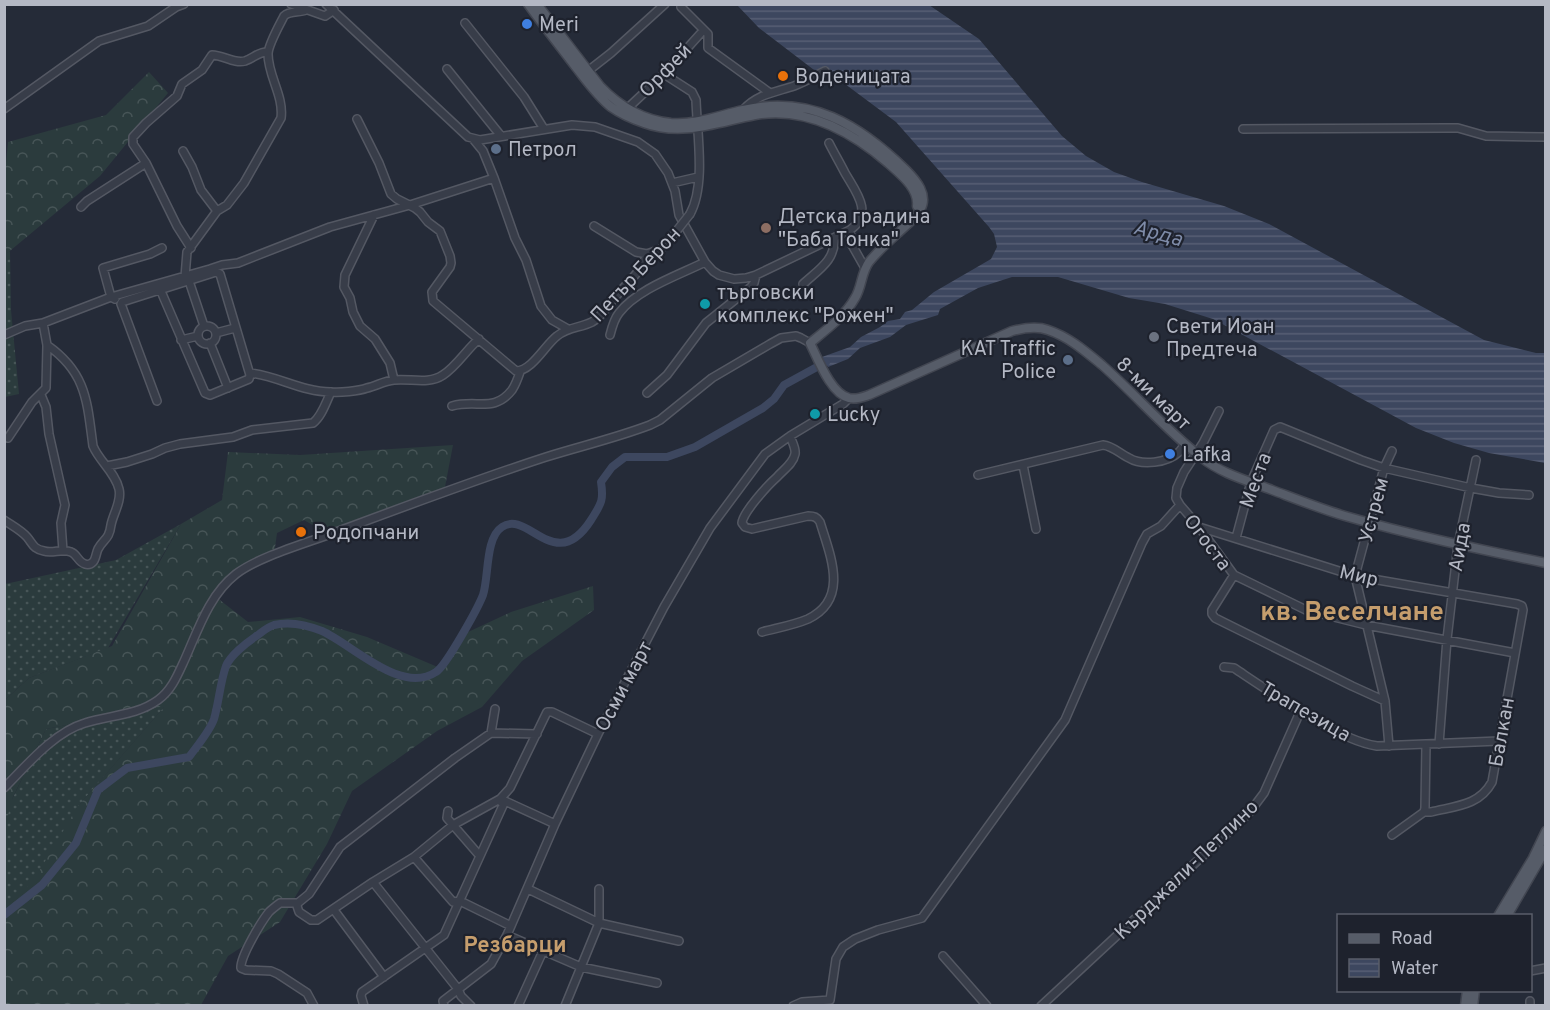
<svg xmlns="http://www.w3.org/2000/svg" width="1550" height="1010" viewBox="0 0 1550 1010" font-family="Overpass,sans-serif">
  <defs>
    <pattern id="grass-dots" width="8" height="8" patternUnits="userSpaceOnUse" patternTransform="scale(1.5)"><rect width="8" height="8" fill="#2b3b3d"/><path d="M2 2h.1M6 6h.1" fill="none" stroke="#475557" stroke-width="1.8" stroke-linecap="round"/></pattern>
    <pattern id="forest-crowns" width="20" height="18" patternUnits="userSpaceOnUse" patternTransform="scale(1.5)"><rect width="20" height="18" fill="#2b3b3d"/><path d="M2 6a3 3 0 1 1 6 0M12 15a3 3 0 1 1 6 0" fill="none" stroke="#475557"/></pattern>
    <pattern id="water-rules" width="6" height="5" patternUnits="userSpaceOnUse" patternTransform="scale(1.5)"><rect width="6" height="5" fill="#3d475f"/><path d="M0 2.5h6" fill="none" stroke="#575f74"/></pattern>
  </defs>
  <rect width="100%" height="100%" fill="#252b38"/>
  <path fill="url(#grass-dots)" d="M10 251 11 310 19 394 5 397 4 255Z
    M181 524 108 648 29 678 5 700V584L116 560Z
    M166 705 80 804 40 878 5 913 4 816 46 729Z"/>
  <path fill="url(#forest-crowns)" d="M149 72 168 93 100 176 5 255 4 183 8 142 106 115Z
    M453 445 444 492 330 535 304 520 277 533 274 555 235 570 216 597 248 622 300 617 367 637 440 668 466 633 511 612 593 586 594 610 522 661 482 707 437 731 352 791 327 844 280 922 228 956 201 1005H5V913L35 878 78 806 165 706 46 729 13 797 5 826V700L29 678 112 646 181 524 222 500 228 452 300 455Z"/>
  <path fill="url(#water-rules)" d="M737 5H929L979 39 1062 136 1086 156 1114 172 1142 182 1224 206 1269 224 1484 340 1536 353H1545V463L1489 453 1454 443 1416 428 1213 319 1165 304 1129 298 1058 277H1012L978 288 940 309 938 315 906 325 890 337 860 348 848 359 828 367 822 357 850 347 861 337 880 327 888 321 900 319 905 312 912 310 934 292 991 259 997 247 994 234 989 227 896 122 837 78 834 71 829 73 825 70 818 73 759 28Z"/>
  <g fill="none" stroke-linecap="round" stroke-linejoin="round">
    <path stroke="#3d475f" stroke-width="8" d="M4 915 42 885 76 843 98 790 127 768 189 757C197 746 210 731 214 719 219 702 220 683 226 666 230 656 246 643 255 637 261 633 267 627 274 625 290 621 307 625 322 631 353 645 401 695 436 672 446 666 478 608 483 595 489 577 485 538 502 527 528 509 555 576 591 520 601 504 604 501 601 482L612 467 625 457H667L695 447 763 408 774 399 784 385 826 362"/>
    <defs>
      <path id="minor" d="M291 4 325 16 334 10
        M326 4 468 137 480 140 572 125 595 127 638 142 655 154 668 173 675 191 679 215 705 262 713 271 719 275 734 279 746 278 756 275 850 230C874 213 856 192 845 173 840 163 834 153 829 143
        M681 7 708 34V48L770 93
        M465 23 524 97 544 129
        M447 69 501 136
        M588 71 611 53 665 4
        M664 74 692 92 696 100C697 133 706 185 690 214
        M630 106 664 74 700 34
        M4 109 99 41 148 26 176 7 184 4
        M743 110C757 94 776 92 794 86 805 82 815 76 825 71
        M357 119 379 163 391 194 397 199 415 208 420 212 428 222 440 231 450 256 451 263 450 267 432 292 433 301 516 371C532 371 545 345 557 336 568 327 580 328 592 322 603 316 609 304 617 295 628 282 642 271 647 254L661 249 671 238
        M1243 129 1447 128H1458L1486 136 1546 137
        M474 140 483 151 494 178 515 238 526 260 541 306 552 320 568 329
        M183 151 192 167 201 190 217 211
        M672 183 698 177
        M81 207 87 201 146 163
        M374 215 345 275 344 287 350 298 353 312 360 326 375 339 390 363 394 380
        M594 226 636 252 647 254
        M850 230 852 245 865 268
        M162 248 150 254 103 268 111 297 210 269 222 265 238 263 330 227 410 205 494 178
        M191 248 177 226 146 163 133 144V137L146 123 177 96 182 84 202 70 212 55C223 55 234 64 245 61 254 58 258 52 267 52
        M185 277 187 252 217 211 227 205 244 183 281 118C284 96 268 76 268 54 268 45 280 24 284 16 290 10 299 13 306 10
        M189 281 204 326
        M803 284C818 270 836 260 834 238
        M198 335a9 9 0 1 1 18 0a9 9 0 1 1-18 0Z
        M216 333 235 328
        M4 335 25 326 43 323 111 297 115 299
        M610 335C612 327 614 319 619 313 637 289 679 275 705 262
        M181 340 198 336
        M210 343 228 388
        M250 373C278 376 302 392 331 392 339 393 359 391 367 388 376 386 384 381 394 380 410 378 428 385 443 375 457 366 466 350 479 339
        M647 393 667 375 706 323 751 287 754 283 756 275
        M41 395 46 407 49 434 65 505 61 523 63 551
        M157 401 121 304 122 302 216 272 220 274 250 375 249 379 210 395 205 393 160 289
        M452 406C477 399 494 413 512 390 516 384 518 378 520 372
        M1219 411 1203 443 1184 472 1177 488 1176 498 1180 505 1199 527 1234 575 1306 610 1366 625 1515 653
        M8 438 32 402 46 388 47 345 43 323
        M1023 465 1036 529
        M107 466 127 462 152 454 165 448 180 444 233 437 252 430 313 423C322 416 326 402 331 392
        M978 475 1103 445C1113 446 1120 454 1129 458 1142 466 1167 463 1179 452 1181 450 1183 447 1185 444
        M4 520C11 525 21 530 27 537 33 544 33 549 44 551 52 554 63 548 71 552 77 554 78 562 85 564 88 565 91 564 93 562 96 559 96 553 98 549 104 538 109 540 111 525 113 514 122 501 119 489 115 472 99 461 93 446 87 402 87 373 47 345
        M1199 527 1355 576 1517 604 1522 606 1523 610 1492 782C1479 806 1455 806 1431 812H1424
        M1236 538 1251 482 1274 430 1280 427 1361 460 1384 468 1471 488 1499 493 1529 495
        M1234 575 1212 610V614L1215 618 1352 686 1385 701
        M762 632C777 628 794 625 808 619 850 599 830 555 820 522 817 517 814 516 808 516L752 529 745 527 742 523C743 512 768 485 777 477 783 470 793 464 795 454 796 448 792 442 790 436
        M1224 667 1234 668C1264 688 1293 708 1325 725 1341 734 1358 743 1377 746L1499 741
        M491 733 495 709
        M1439 744 1447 639 1458 545 1476 460
        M1389 746 1385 701 1355 576 1384 468 1392 451
        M4 788C26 766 54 732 85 723 109 715 136 716 158 700 172 690 178 674 185 659 198 630 209 595 236 574 260 556 307 543 336 532 406 506 475 480 546 457 581 446 616 438 650 425L660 420 712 378 770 344 781 338 796 336 801 338 810 343
        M501 802 505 801 555 824
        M448 811 447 818 479 855
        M1392 835 1424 812 1425 808 1426 744
        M414 857 453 902 460 901 511 926
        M373 882 458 989 461 996 471 1006
        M528 889 599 923 679 941
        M298 903 297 906 299 912 311 920H317L373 882 414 857 453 825 500 799 510 788 547 712H552L598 734
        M334 910 384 977
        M507 935 581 967 657 983
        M943 956 987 1006
        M1530 971 1546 968
        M1530 1001V1006
        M314 1006 307 993 278 974 271 971 246 970 241 968C240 957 261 922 269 912 272 909 276 906 280 903H298L309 894 340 847 455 758 491 733 537 734
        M364 1006 361 996 362 992 444 935 505 801
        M444 1006 443 1001 491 964 507 935 555 824 598 734 664 607 710 528 765 454 790 436 843 404 849 398
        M518 1006 543 951
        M565 1006 599 923V889
        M793 1006 802 1002 830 1000 836 959 843 947 855 939 878 930 922 918 1065 720 1142 543 1147 534 1161 526 1180 505
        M1041 1006 1249 813 1264 793 1300 712"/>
      <path id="major" d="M528 4C543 25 559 45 575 66 586 80 597 96 611 107 621 114 632 119 644 123 682 137 718 122 755 115 806 106 851 131 888 163 900 174 919 188 917 206
        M537 4 600 86C620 107 643 120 671 123 696 125 720 115 743 110 810 94 860 125 906 170 916 180 929 195 920 210 915 219 905 226 898 233 888 242 878 251 869 262 861 273 862 287 855 298 845 316 826 330 810 343 818 359 831 394 849 398 856 400 863 397 869 395L1012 331C1024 328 1037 326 1048 330 1069 337 1085 351 1102 365 1136 395 1166 430 1202 458 1222 474 1249 481 1272 490 1296 499 1321 509 1345 516 1411 535 1478 549 1546 563
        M1498 916 1533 858 1546 831
        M1507 916 1546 849
        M1465 1006 1467 990
        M1473 1006 1475 990"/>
    </defs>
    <use href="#minor" stroke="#545863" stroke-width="10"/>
    <use href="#major" stroke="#424651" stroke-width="11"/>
    <use href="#minor" stroke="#383d49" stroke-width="7"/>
    <use href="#major" stroke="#565c68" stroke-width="8"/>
    <defs>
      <path id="minor-bridge" d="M671 238 690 214"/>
    </defs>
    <use href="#minor-bridge" stroke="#545863" stroke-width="10" stroke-linecap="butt"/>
    <use href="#minor-bridge" stroke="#383d49" stroke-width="7"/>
  </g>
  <g fill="#3f7fe0" stroke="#1e222d" stroke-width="2">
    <circle cx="527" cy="24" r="6"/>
    <circle cx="1170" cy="454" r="6"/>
  </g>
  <g fill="#e8710a" stroke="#1e222d" stroke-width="2">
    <circle cx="783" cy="76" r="6"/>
    <circle cx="301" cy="532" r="6"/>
  </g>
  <g fill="#5c6f8a" stroke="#1e222d" stroke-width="2">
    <circle cx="496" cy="149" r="6"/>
    <circle cx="1068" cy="360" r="6"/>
  </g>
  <circle fill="#8d6e63" stroke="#1e222d" stroke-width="2" cx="766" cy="228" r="6"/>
  <g fill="#0f9aa8" stroke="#1e222d" stroke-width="2">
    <circle cx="705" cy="304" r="6"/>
    <circle cx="815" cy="414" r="6"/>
  </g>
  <circle fill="#6b7280" stroke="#1e222d" stroke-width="2" cx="1154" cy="337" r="6"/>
  <g text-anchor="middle" stroke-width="4.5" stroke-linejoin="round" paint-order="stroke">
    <g font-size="20" fill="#b4b8c4" stroke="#1e222d" text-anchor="start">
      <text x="539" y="31">Meri</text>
      <text x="795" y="83">Воденицата</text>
      <text x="508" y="156">Петрол</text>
      <text x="778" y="223">Детска градина<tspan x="778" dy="23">"Баба Тонка"</tspan></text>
      <text x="717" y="299">търговски<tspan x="717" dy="23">комплекс "Рожен"</tspan></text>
      <text x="1166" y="333">Свети Иоан<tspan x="1166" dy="23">Предтеча</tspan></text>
      <text x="1056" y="355" text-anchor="end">KAT Traffic<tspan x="1056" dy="23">Police</tspan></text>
      <text x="827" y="421">Lucky</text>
      <text x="1182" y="461">Lafka</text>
      <text x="313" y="539">Родопчани</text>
    </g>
    <g font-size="20" fill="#b4b8c4" stroke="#1e222d">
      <text transform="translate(665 70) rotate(-46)" y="7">Орфей</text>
      <text transform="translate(635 274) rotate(-47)" y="7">Петър Берон</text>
      <text transform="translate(1154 393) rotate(44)" y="7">8-ми март</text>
      <text transform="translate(1255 480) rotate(-70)" y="7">Места</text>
      <text transform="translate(1373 510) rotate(-75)" y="7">Устрем</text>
      <text transform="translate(1208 542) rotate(53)" y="7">Огоста</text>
      <text transform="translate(1459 547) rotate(-80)" y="7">Аида</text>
      <text transform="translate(1359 575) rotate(13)" y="7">Мир</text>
      <text transform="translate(623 686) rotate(-62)" y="7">Осми март</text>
      <text transform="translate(1306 711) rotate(30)" y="7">Трапезица</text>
      <text transform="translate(1501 732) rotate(-80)" y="7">Балкан</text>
      <text transform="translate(1186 869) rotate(-44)" y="7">Кърджали-Петлино</text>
    </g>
    <g font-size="21" font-style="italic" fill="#7f8ca9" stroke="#1e222d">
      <text transform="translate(1158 233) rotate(15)" y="7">Арда</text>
    </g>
    <g font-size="22" font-weight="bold" fill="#c69e6d" stroke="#1e222d">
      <text x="515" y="952">Резбарци</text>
    </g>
    <g font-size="26" font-weight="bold" fill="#c69e6d" stroke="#1e222d">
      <text x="1352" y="620">кв. Веселчане</text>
    </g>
  </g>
  <rect width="1550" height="1010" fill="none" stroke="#b4b8c4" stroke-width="12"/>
  <rect x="1337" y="914" width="195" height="78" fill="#1e222d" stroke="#5a5e69" stroke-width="1.5"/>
  <rect x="1349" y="934" width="30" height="9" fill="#565c68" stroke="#5a5e69" stroke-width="1.5"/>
  <text x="1391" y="944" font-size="18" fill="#b4b8c4">Road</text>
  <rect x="1349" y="959" width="30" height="18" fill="url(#water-rules)" stroke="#5a5e69" stroke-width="1.5"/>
  <text x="1391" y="974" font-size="18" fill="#b4b8c4">Water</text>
</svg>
